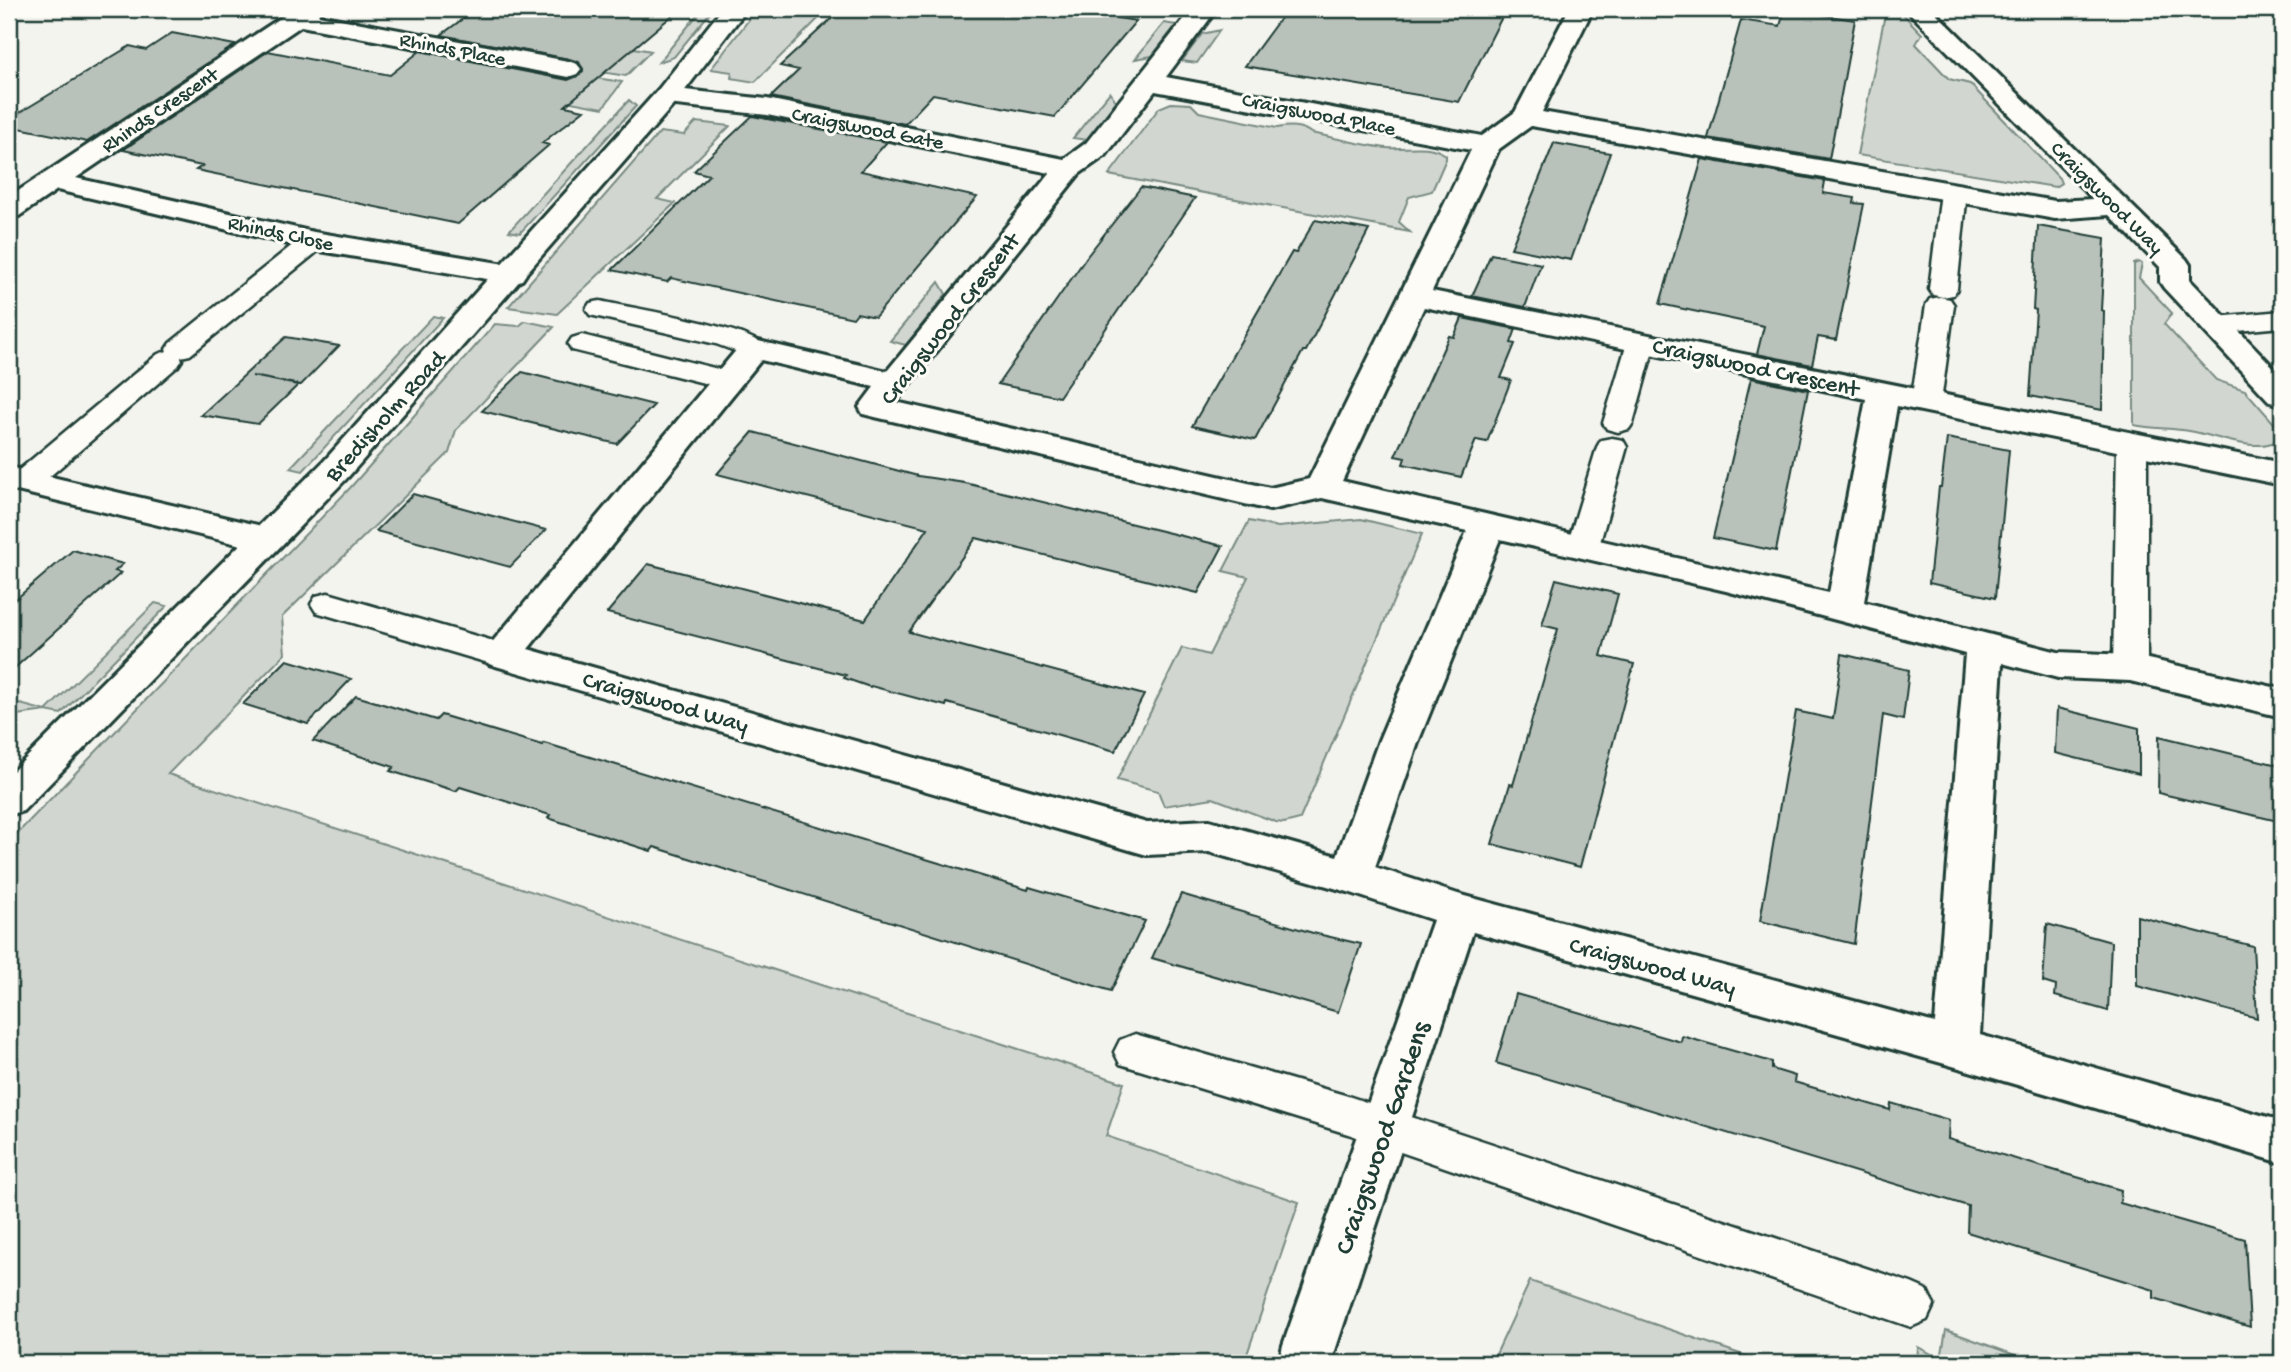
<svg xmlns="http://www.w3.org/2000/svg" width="2291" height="1372" viewBox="0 0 2291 1372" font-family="'Gochi Hand',sans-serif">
  <rect width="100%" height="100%" fill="#f4f4ef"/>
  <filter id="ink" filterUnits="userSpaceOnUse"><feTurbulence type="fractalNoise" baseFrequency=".0143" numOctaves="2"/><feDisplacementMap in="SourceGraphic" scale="14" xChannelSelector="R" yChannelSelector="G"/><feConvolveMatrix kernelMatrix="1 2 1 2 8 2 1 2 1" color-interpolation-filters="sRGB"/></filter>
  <g filter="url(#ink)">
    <path fill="#d1d6d1" stroke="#788a82" stroke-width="2" d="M702 9H713L674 57 659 62Z
      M757 9H828L755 82 731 78 732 72 711 69Z
      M1886 9 1900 11 1922 34 1916 44 1949 79 1970 84 2059 178 2061 183 2055 187 1857 155Z
      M1164 23 1176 25 1152 56 1135 59Z
      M1220 30 1197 63 1182 61 1202 34Z
      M596 41 651 51 626 76 576 68 585 59Z
      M569 74 622 82 603 108 533 95 551 80 565 78Z
      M1110 92 1116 101 1087 140 1073 138Z
      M629 100 636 106 520 233 509 231Z
      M1171 103 1191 104 1199 112 1277 128C1289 126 1301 125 1311 133 1336 138 1361 145 1387 148 1407 150 1427 142 1446 155V159L1432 191 1409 197 1399 222 1410 232 1109 175 1159 108Z
      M696 122 730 126 657 199 675 203 557 314 508 307 660 132 684 135Z
      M2139 262 2142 264 2139 278 2172 313 2164 324 2216 380 2245 390 2280 430 2277 441C2253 453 2215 435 2189 431 2171 428 2152 429 2134 425V264Z
      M939 282 946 294 906 345 890 341Z
      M433 316 443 318 303 471 290 468Z
      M525 321 554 327 456 430 449 453 282 617 285 654 168 774 1124 1083 1106 1136 1299 1202 1244 1363H9V842L350 488 495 324 519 326Z
      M1361 519 1422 534 1300 819 1284 823 1276 822 1213 798 1164 806 1158 791 1117 780 1182 648 1209 655 1248 577 1223 571 1249 521 1278 527Z
      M155 603 167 606 61 714 46 711 9 716V701L46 711Z
      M1530 1281 1766 1363H1492Z
      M1946 1330 2037 1363H1917L1918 1347 1941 1359Z"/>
    <path fill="#b9c1bb" stroke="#1f3d34" stroke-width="2" d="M476 9H680L565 106 584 110 542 143 549 145 458 224 196 170 202 166 123 150 268 51 390 75 420 51 568 80 578 76 583 71 579 62 569 59 441 35Z
      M842 9H1066L1136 21 1055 117 933 94 905 124 771 97 799 70 780 66Z
      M1287 9H1506L1459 102 1245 66Z
      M1785 9 1855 20 1829 159 1708 138 1741 20 1780 26Z
      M172 33 235 45 87 142 9 126V119L130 46 146 50Z
      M752 116 887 142 861 171 977 197 875 317 857 313 853 318 671 278 667 282 612 270 709 175 694 171Z
      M1554 143 1610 153 1571 260 1511 248Z
      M1702 159 1825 181 1823 193 1855 198 1854 203 1864 204 1836 340 1818 337 1812 365 1757 354 1764 326 1660 304Z
      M1141 187 1195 198 1059 397 998 384 1088 255Z
      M1315 220 1369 230 1306 351H1303L1255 440 1192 426 1292 252 1296 253Z
      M2038 226 2105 238 2101 310 2104 311 2102 410 2030 396 2036 310 2033 309Z
      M1491 254 1541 264 1525 307 1472 296Z
      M1462 318 1516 329 1511 343 1515 344 1501 378 1511 380 1487 442 1476 440 1461 477 1403 464 1405 458 1395 456 1449 336 1454 337Z
      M286 337 339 346 301 385 252 376 298 385 258 424 201 415Z
      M522 372 654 405 617 444 482 411Z
      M1751 378 1808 390 1776 551 1713 538Z
      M753 432 918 476 965 483 1223 546 1198 593 976 538 909 632 1144 695 1115 751 947 703 946 706 871 686 870 687 844 678 846 675 607 613 648 564 865 620 928 528 717 474Z
      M1947 438 2009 450 1995 598 1929 583 1939 487H1941Z
      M413 494 485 514 546 530 510 567 376 531Z
      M73 550 123 564 115 571 121 573 9 673V605Z
      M1556 579 1618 594 1601 656 1634 664 1580 867 1492 844 1510 784 1513 785 1558 629 1542 625Z
      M1842 654 1909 670 1903 720 1883 715 1854 944 1760 921 1796 711 1833 719Z
      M287 660 351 679 308 724 243 704Z
      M356 696 436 720 441 715 542 745 544 743 1028 890 1029 887 1145 921 1111 991 654 847 651 851 548 818 550 815 460 787 456 791 390 771 394 767 313 741Z
      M2057 708 2139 728V774L2055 753Z
      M2159 736 2282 766V822L2158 793Z
      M1181 894 1313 933 1361 944 1338 1012 1152 958Z
      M2137 916 2253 946 2257 1018 2137 986Z
      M2047 924 2111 942 2108 1011 2055 996 2056 986 2043 982Z
      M1516 994 1681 1042 1682 1036 1772 1062V1069L1795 1076 1794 1082 1890 1110 1891 1103 1949 1120 1948 1139 2121 1190 2120 1203 2245 1239 2250 1327 2154 1298V1290L1967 1232 1968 1206 1496 1063Z"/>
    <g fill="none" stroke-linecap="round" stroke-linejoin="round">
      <defs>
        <path id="lane" d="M1954 184 1963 187 1967 192 1957 289 1953 295 1943 297 1933 295 1929 289 1941 192 1945 187Z
          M314 233 323 235 327 241 323 247 190 355 181 357 182 360 178 366 35 489 24 492 13 489 9 483 13 475 158 354 167 351 166 349 170 343 305 235Z
          M1940 297 1950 299 1954 305 1941 402 1937 408 1926 411 1915 408 1911 402 1926 305 1930 299Z
          M600 301C631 308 753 327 768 349L764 355 754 358 716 344 590 315 586 309 590 303Z
          M2282 311V327L2216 333 2206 331 2202 325 2206 319 2216 317Z
          M1641 334 1651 337 1655 343 1633 423 1629 429 1618 432 1607 429 1603 423 1627 343 1631 337Z
          M582 335 738 374 743 380 738 386 728 389 572 350 568 344 572 338Z
          M2132 435 2143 437 2147 444V668L2142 677 2130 680 2118 677 2113 668 2117 444 2121 437Z
          M1612 438 1623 440 1627 447 1599 546 1594 553 1583 557 1572 553 1567 546 1597 447 1601 440Z
          M328 593 514 647 519 655 514 663 502 667 316 612 311 604 316 596Z
          M1135 1034 1348 1096 1911 1283 1927 1290 1934 1305 1927 1320 1911 1327 1348 1134 1120 1064 1114 1052 1120 1040Z"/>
        <path id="street" d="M294 9H322L318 15 568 61 577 64 581 69 577 74 568 77 301 26 76 178 314 232 511 265 522 268 526 274 522 280 511 283 314 250 57 190 19 216 9 219V197Z
          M1192 9H1217L1166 77 1482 136 1515 112 1569 9H1593L1542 112 2055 201 2093 199 1906 9H1932L2186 259 2190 265V280L2282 376V405L2270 402 2164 288 2160 282V267L2109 215 2055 219 1531 126 1499 149 1432 291 2282 463V485L1897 406 1864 602 2058 652 2130 655 2282 689V717L2130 681 2058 678 2002 663 1980 1035 2282 1121V1163L1956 1067 1473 932 1331 1363H1279L1283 1345 1433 920 1348 892 1209 852 1147 855 489 664 483 655 489 646 743 342 754 340 887 371 1050 173 767 115 667 104 658 102 654 96 658 90 667 88 767 99 1064 159 1086 143ZM1155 91 1471 150 1309 479 1270 488 896 402 1079 174 1106 155ZM1424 307 1866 399 1829 593 1342 481ZM761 360 874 387 859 407 863 414 875 417 1270 510 1322 498 1467 531 1379 740 1337 856 1209 820 1147 823 528 649ZM1500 539 1726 591 1965 654 1935 1023 1458 894 1375 867 1419 740Z
          M9 467 266 527 279 531 284 539 279 547 266 551 9 489Z"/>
        <path id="secondary" d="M722 9H747L676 102 348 477 23 811 9 815V775L324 461 658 90Z"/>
      </defs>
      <use href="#lane" stroke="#1f3d34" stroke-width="5"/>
      <use href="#street" stroke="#1f3d34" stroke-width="6"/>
      <use href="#secondary" stroke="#1f3d34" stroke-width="6"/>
      <use href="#lane" fill="#fdfcf7" fill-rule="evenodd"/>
      <use href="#street" fill="#fdfcf7" fill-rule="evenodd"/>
      <use href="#secondary" fill="#fdfcf7" fill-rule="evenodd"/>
      <defs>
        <path id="rail" d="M2267 9 2282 22"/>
      </defs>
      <use href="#rail" stroke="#1f3d34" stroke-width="5"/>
      <use href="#rail" stroke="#fdfcf7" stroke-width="3.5" stroke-dasharray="11" stroke-linecap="butt"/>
    </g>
  </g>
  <g text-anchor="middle" stroke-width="6" stroke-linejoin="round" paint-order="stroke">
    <g font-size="21" fill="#1f3d34" stroke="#fdfcf7">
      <text transform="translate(453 48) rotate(11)" y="7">Rhinds Place</text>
      <text transform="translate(159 109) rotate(-34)" y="7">Rhinds Crescent</text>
      <text transform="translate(1319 113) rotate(11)" y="7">Craigswood Place</text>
      <text transform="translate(868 127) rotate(11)" y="7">Craigswood Gate</text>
      <text transform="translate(2108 197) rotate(45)" y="7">Craigswood Way</text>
      <text transform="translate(281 232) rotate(12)" y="7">Rhinds Close</text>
    </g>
    <g font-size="24" fill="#1f3d34" stroke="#fdfcf7">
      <text transform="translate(949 318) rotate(-52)" y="8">Craigswood Crescent</text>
      <text transform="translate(1756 366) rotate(12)" y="8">Craigswood Crescent</text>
      <text transform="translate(384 415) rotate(-48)" y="8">Bredisholm Road</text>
      <text transform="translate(666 701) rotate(16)" y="8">Craigswood Way</text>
      <text transform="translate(1653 965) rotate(15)" y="8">Craigswood Way</text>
    </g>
    <g font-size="28" fill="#1f3d34" stroke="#fdfcf7">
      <text transform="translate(1380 1137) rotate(-71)" y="10">Craigswood Gardens</text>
    </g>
  </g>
  <rect width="2291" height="1372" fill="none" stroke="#fdfcf7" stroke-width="35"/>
  <rect x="18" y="18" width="2256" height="1337" fill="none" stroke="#1f3d34" stroke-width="2.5" filter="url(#ink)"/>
</svg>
